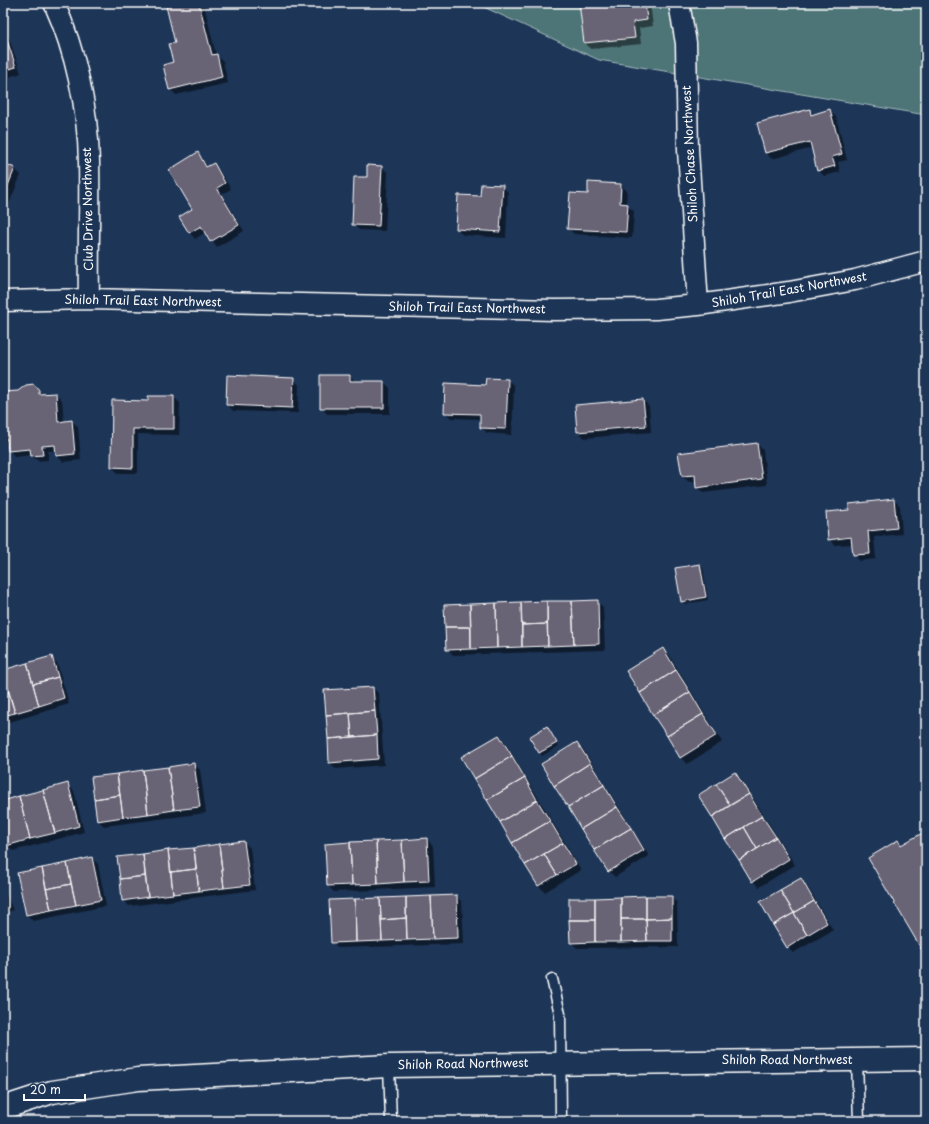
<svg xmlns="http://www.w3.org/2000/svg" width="929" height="1124" viewBox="0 0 929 1124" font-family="'Playpen Sans',sans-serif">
  <rect width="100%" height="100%" fill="#1d3557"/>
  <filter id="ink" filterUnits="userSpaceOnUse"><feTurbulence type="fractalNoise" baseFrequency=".025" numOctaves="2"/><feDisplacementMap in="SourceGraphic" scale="8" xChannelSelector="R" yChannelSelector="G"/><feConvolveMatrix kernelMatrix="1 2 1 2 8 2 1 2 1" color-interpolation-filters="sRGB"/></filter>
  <g filter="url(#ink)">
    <path fill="#4d7478" stroke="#a6babc" d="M475 3H926V115L599 60Z"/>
    <path fill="#0007" fill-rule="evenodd" d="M182 3H202L204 5 216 55 223 61 228 83 176 95 170 89Z
      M580 3H650L653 26 639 28 641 44 591 49 585 43Z
      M3 21 21 73 3 79Z
      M810 110 814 115 830 111 836 117 847 160 838 162 840 172 824 176 818 170 812 148 772 159 766 153 759 124Z
      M198 153 208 167 213 164 219 170 231 189 222 194 244 231 217 247 206 232 195 239 189 232Z
      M3 164 15 169 21 175 3 218Z
      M382 167 388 173 385 231 359 230 353 224Z
      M621 185 627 191 626 205 634 211 632 238 574 234 568 228 589 195ZM620 189H622L620 208H618Z
      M502 186 508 192 506 238 463 235 457 229 481 197Z
      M350 376 356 382H384L390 388V414H327L321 407Z
      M293 379 299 385 298 413 233 411 227 404Z
      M487 379 508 380 514 386 512 435 487 433 481 427V419L451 418 445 412 486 386Z
      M33 386 43 395 56 394 62 400 64 422 72 421 78 427 81 460 63 462 57 456V451H48V460L38 461 31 455 15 457 9 450 8 445 3 443V393L18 392Z
      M174 397 180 403 179 435 138 434V473H118L112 467 113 401 149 402Z
      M643 400 649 406 651 432 585 438 578 432Z
      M757 444 763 450 767 485 703 493 697 487 696 481 689 482 682 476Z
      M894 500 900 506 902 534 874 537 876 559 860 561 854 555 853 544 835 545 829 539 850 511Z
      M700 565 703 568 708 600 685 604 682 601Z
      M597 601 603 607 605 650 453 655 447 649 445 606Z
      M663 649 669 655 722 742 687 764 681 758 628 671Z
      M51 657 57 663 69 704 3 724V671Z
      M373 688 379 694 384 765 336 769 330 763 325 691Z
      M549 730 559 746 542 756 531 737Z
      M499 736 505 742 581 870 545 892 539 886Z
      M577 743 583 749 649 856 615 877 609 871Z
      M194 764 200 770 206 813 104 826 98 820Z
      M735 773 741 779 795 865 759 887 753 881 699 795Z
      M67 784 74 791 84 832 13 851 7 845 3 832V802Z
      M427 839 433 846 435 887 334 892 328 886Z
      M244 842 250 848 255 890 129 906 123 900 118 858Z
      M92 858 98 864 106 906 33 921 27 915 18 874Z
      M801 880 807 886 833 930 793 953 787 947Z
      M3 888 13 910 3 914Z
      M456 896 462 902 464 944 338 948 332 942 330 901Z
      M671 897 677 903 678 947 577 948 571 942Z"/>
    <path fill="#696476" stroke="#fff" d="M178 3H199L212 55 217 54 222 77 169 90 163 65 173 62 168 44 175 43 166 6Z
      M579 3H645L647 20 633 22 635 38 584 43Z
      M3 28 16 67 3 71Z
      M810 109 811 115 830 109 842 154 832 157 835 166 817 171 810 142 765 153 757 123Z
      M198 152 206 167 214 163 225 183 217 188 239 225 210 242 201 226 189 233 179 217 192 209 169 170Z
      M3 163 15 168 3 198Z
      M367 165 382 166 379 226 352 225 354 177H367Z
      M588 182 621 184 620 203 628 204 626 232 567 229 570 193 588 194Z
      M481 184 503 185 500 232 456 229 458 195 480 196Z
      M227 375 294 378 292 408 226 405Z
      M320 375H350V381H384V408H320Z
      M486 378 508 379 506 429 480 428V414L444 413 445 383 485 385Z
      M34 384 39 390V394L56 393 58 422 72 420 75 454 56 456 55 445 42 446 43 455 31 456 30 449 8 451 7 439H3V392L18 391 26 385Z
      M148 396H174V429H133V468L111 467 112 400 148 401Z
      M643 399 646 426 577 432 575 405Z
      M757 443 762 479 696 488 695 475 682 476 678 453Z
      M894 499 897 528 868 531 870 554 853 555 851 537 828 540 826 512 849 510V504Z
      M700 564 706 597 681 602 675 568Z
      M598 600 599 644 574 645 572 601Z
      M547 601V624L522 625 521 602Z
      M547 601H572L574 645 548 646Z
      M521 602 522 647 497 648 496 603Z
      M496 603 497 648 471 649 470 604Z
      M470 604 471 627H445L444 605Z
      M547 624 548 646 522 647V625Z
      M445 627H471V649L446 650Z
      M663 648 676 670 640 693 626 671Z
      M52 656 58 677 33 684 27 663Z
      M27 663 39 706 15 713 3 670Z
      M676 670 690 692 653 715 640 693Z
      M3 672 8 691 3 693Z
      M58 677 64 698 39 706 33 684Z
      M373 687 375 711 326 715 324 690Z
      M8 691 15 713 3 716V693Z
      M690 692 703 714 667 736 653 715Z
      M375 711 377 735 352 737 350 713Z
      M350 713 352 737 328 739 326 715Z
      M703 714 717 735 680 758 667 736Z
      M547 726 557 743 539 753 529 737Z
      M377 735 378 759 329 763 328 739Z
      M499 735 512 756 474 779 461 757Z
      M577 742 590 763 554 786 541 764Z
      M512 756 525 778 487 800 474 779Z
      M194 763 200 807 174 810 168 767Z
      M590 763 604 785 568 807 554 786Z
      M168 767 174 810 148 814 143 770Z
      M143 770 148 814 123 817 117 774Z
      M735 772 749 794 730 805 716 784Z
      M117 774 120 795 94 799 91 777Z
      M525 778 537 800 500 822 487 800Z
      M68 783 79 826 55 833 43 790Z
      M716 784 730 805 712 817 698 795Z
      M604 785 617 807 581 829 568 807Z
      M43 790 55 833 30 839 19 796Z
      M749 794 762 816 725 839 712 817Z
      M120 795 123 817 97 821 94 799Z
      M19 796 30 839 6 846 3 836V801Z
      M537 800 550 821 512 843 500 822Z
      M617 807 631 828 594 850 581 829Z
      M762 816 776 837 757 849 744 827Z
      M550 821 563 843 525 865 512 843Z
      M744 827 757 849 739 860 725 839Z
      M631 828 644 850 608 872 594 850Z
      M926 831V957L868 858 898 840 901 845Z
      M776 837 789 859 752 882 739 860Z
      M427 838 429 881 404 882 402 840Z
      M402 840 404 882 378 884 376 841Z
      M244 841 250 885 224 888 219 844Z
      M376 841 378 884 352 885 350 842Z
      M350 842 352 885 327 886 325 844Z
      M563 843 576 864 557 875 544 854Z
      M219 844 224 888 199 891 194 848Z
      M194 848 196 869 171 872 168 850Z
      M168 850 173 894 148 897 143 854Z
      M143 854 145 876 120 879 117 857Z
      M544 854 557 875 538 886 525 865Z
      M92 857 101 900 76 905 67 863Z
      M67 863 71 884 46 889 42 868Z
      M42 868 51 910 26 915 17 873Z
      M196 869 199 891 173 894 171 872Z
      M145 876 148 897 122 901 120 879Z
      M801 878 814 901 794 913 780 890Z
      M71 884 76 905 51 910 46 889Z
      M780 890 794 913 773 925 760 902Z
      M457 895 458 938 433 939 431 896Z
      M431 896 433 939 407 940 406 897Z
      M646 896H672V918L646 919Z
      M646 896V919H621V897Z
      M406 897V918L381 920 380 898Z
      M621 897V942H595V898Z
      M380 898 382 941 356 942 355 899Z
      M569 898H595V920H569Z
      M355 899 356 942 331 943 329 900Z
      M814 901 827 923 807 935 794 913Z
      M794 913 807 935 787 948 773 925Z
      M406 918 407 940 382 941 381 920Z
      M672 918V941H647L646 919Z
      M621 919H646L647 941 621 942Z
      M569 920H595V942L570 943Z"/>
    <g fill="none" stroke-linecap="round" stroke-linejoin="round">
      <defs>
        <path id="service" d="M552 979 560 1014 561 1121
          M857 1060 859 1121
          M389 1066 391 1121"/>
        <path id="minor" d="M54 3C76 52 88 109 89 162 90 208 88 254 89 299
          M679 3 686 43 688 150 698 305
          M3 301 89 299 554 310 656 309 698 305 789 292 855 280 926 261"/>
        <path id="tertiary" d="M3 1108 52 1092 138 1079 389 1066 926 1059"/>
      </defs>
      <use href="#service" stroke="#fff" stroke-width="13"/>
      <use href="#minor" stroke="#fff" stroke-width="23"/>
      <use href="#tertiary" stroke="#fff" stroke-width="25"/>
      <use href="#service" stroke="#1d3557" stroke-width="10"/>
      <use href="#minor" stroke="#1d3557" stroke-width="20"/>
      <use href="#tertiary" stroke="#1d3557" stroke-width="22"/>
    </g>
  </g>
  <g text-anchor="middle" stroke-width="3" stroke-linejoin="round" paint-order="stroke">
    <g font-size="12" fill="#fff" stroke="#1d3557">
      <text transform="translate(690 154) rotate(-93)" y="4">Shiloh Chase Northwest</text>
      <text transform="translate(88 209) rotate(-91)" y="4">Club Drive Northwest</text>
      <text transform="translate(789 290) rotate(-10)" y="4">Shiloh Trail East Northwest</text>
      <text transform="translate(143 301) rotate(1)" y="4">Shiloh Trail East Northwest</text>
      <text transform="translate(467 308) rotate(1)" y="4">Shiloh Trail East Northwest</text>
      <text x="787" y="1064">Shiloh Road Northwest</text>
      <text transform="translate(463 1064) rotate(-1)" y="4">Shiloh Road Northwest</text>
    </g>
  </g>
  <rect width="929" height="1124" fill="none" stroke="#1d3557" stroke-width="16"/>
  <rect x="8" y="8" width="913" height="1108" fill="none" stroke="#fff" stroke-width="1.5" filter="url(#ink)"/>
  <path d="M24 1094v6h61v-6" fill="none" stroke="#ffffff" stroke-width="2"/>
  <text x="30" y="1094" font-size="12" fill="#ffffff" stroke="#1d3557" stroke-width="3" paint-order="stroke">20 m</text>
</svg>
